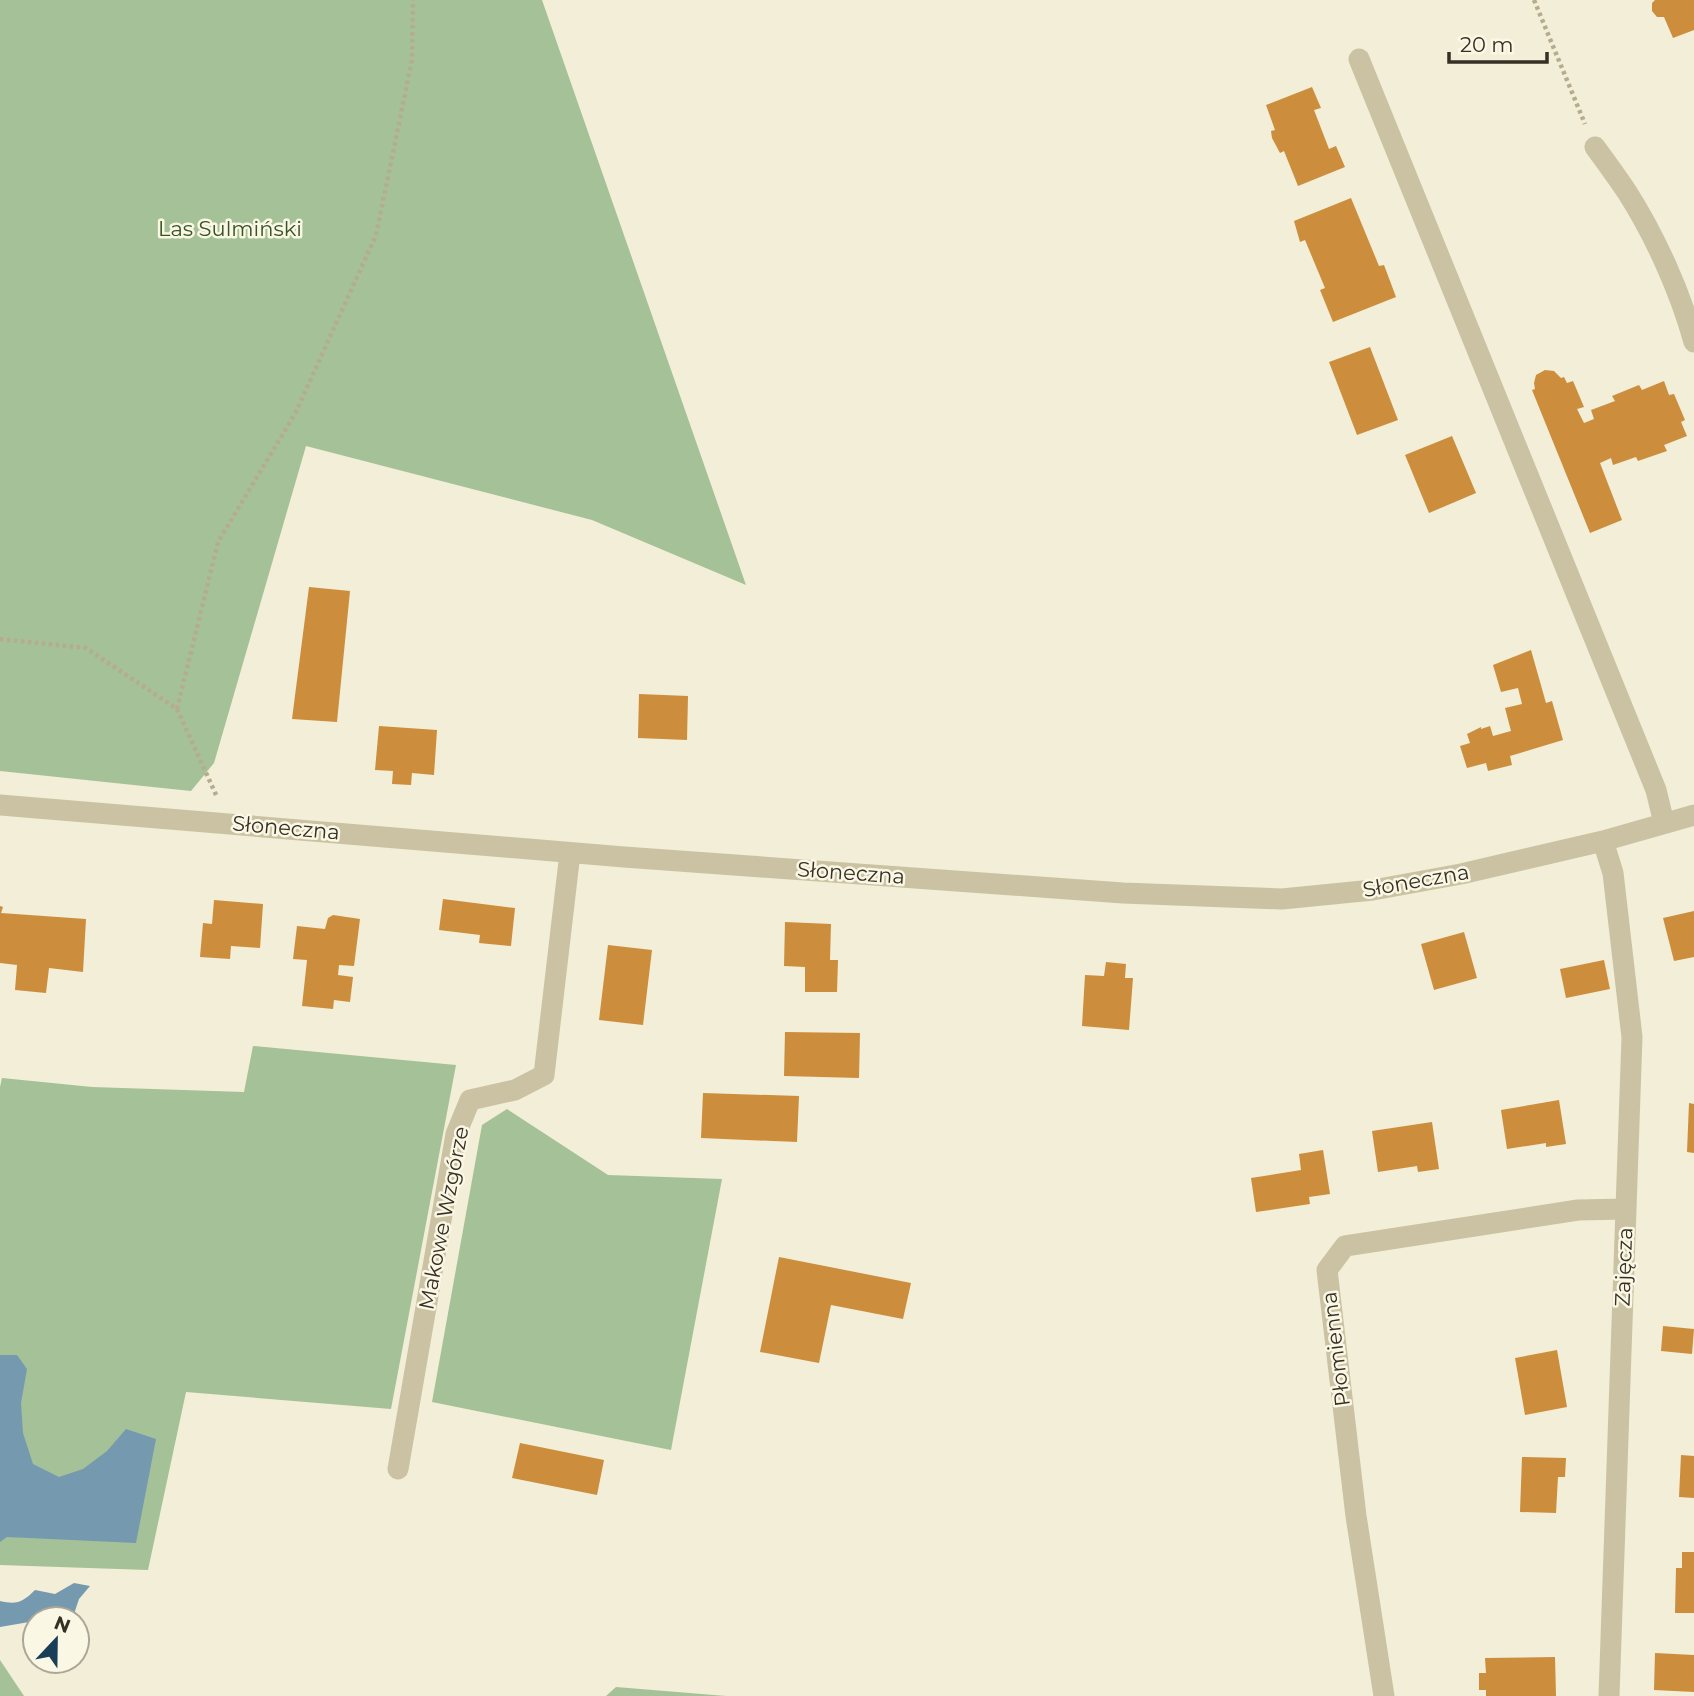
<svg xmlns="http://www.w3.org/2000/svg" width="1694" height="1696" viewBox="0 0 1694 1696" font-family="Montserrat,sans-serif">
  <rect width="100%" height="100%" fill="#f2eed7"/>
  <path fill="#a5c197" d="M0 0H542L746 585 592 520 306 446 214 763 191 791 0 771Z
    M253 1046 456 1065 391 1409 186 1392 148 1570 0 1565V1087L2 1078 92 1087 244 1092Z
    M507 1109 608 1175 722 1179 671 1450 432 1402 482 1125Z
    M0 1660 24 1696H0Z
    M616 1687 726 1696H606Z"/>
  <path fill="#759ab0" d="M0 1355H17L27 1369 21 1403 23 1433 33 1464 59 1477 83 1469 107 1451 126 1429 156 1439 136 1543 7 1537 0 1542Z
    M74 1583 90 1586 79 1599 74 1614 48 1619H35V1621L0 1627V1601C17 1605 23 1602 35 1590L55 1594Z"/>
  <path fill="#cc8e3c" d="M1655 0H1694V30L1673 38 1664 17H1657L1652 11V3Z
    M1312 87 1321 108 1314 110 1329 149 1336 146 1345 167 1298 186 1284 151 1280 153 1272 138 1271 131 1275 130 1266 105Z
    M1351 198 1379 266 1384 265 1396 297 1333 322 1320 290 1325 288 1305 240 1300 242 1294 221Z
    M1370 347 1398 420 1357 435 1329 362Z
    M1545 370 1554 371 1561 378 1564 377 1567 383 1573 381 1584 407 1577 409 1584 423 1594 419 1591 410 1615 401 1612 396 1639 385 1642 390 1664 381 1669 395 1674 394 1685 420 1681 422 1687 436 1664 445 1667 451 1638 461 1636 457 1613 465 1611 458 1600 463 1622 520 1590 533 1532 390 1535 389 1534 383 1536 375Z
    M1452 436 1476 493 1429 513 1405 455Z
    M309 587 350 591 337 722 292 719Z
    M1531 650 1546 703 1552 701 1563 740 1510 756 1512 765 1488 771 1486 763 1467 768 1460 746 1470 743 1467 734 1481 727V729L1490 726 1493 736 1511 731 1505 708 1522 704 1518 688 1501 692 1493 665Z
    M639 694 688 696 687 740 638 738Z
    M379 726 437 730 434 775 412 773 411 785 392 784 393 771 375 770Z
    M443 899 515 908 511 946 479 943 480 935 439 930Z
    M214 900 263 904 260 948 231 946 230 959 200 957 203 923 212 924Z
    M0 906 3 907 1 913 86 919 83 972 49 968 46 993 15 990 17 965 0 963Z
    M1694 911V957L1674 961 1663 918Z
    M333 915 360 919 354 966 339 965 338 975 353 977 350 1002 334 1000 333 1009 302 1006 307 960 293 959 297 926 325 929 328 918Z
    M785 922 831 924 830 960H838L837 992H805V967L784 966Z
    M1464 932 1477 978 1434 990 1421 944Z
    M608 945 652 950 643 1025 599 1020Z
    M1604 960 1610 989 1566 998 1560 969Z
    M1106 962 1126 964 1125 978H1133L1129 1030 1082 1026 1085 975 1104 976Z
    M785 1032 860 1033 859 1078 784 1076Z
    M703 1093 799 1096 797 1142 701 1138Z
    M1559 1100 1566 1144 1546 1147V1143L1507 1149 1501 1110Z
    M1689 1103 1694 1104V1153L1687 1152Z
    M1432 1122 1439 1169 1418 1172 1417 1166 1378 1172 1372 1131Z
    M1323 1150 1330 1194 1309 1197 1310 1204 1256 1212 1251 1178 1301 1170 1299 1154Z
    M779 1257 911 1283 903 1319 831 1305 819 1363 760 1352Z
    M1663 1326 1694 1329 1692 1354 1661 1351Z
    M1557 1350 1567 1407 1525 1415 1515 1358Z
    M520 1443 604 1460 597 1495 512 1478Z
    M1681 1455 1694 1456V1498L1679 1497Z
    M1522 1457 1566 1458 1565 1477H1558L1556 1513 1520 1512Z
    M1682 1552H1694V1613H1675L1676 1568H1682Z
    M1655 1653 1694 1655V1692L1654 1690Z
    M1555 1657 1556 1696H1486V1690H1479V1673H1486L1485 1658Z"/>
  <g fill="none" stroke-linecap="round" stroke-linejoin="round">
    <path stroke="#b6ac8d" stroke-width="4.5" stroke-dasharray="3.5 3.5" stroke-linecap="butt" d="M1534 0 1585 124
      M0 639 86 648 177 709 217 797
      M177 709 218 542 296 412 376 235 412 60 413 0"/>
    <path stroke="#cac2a3" stroke-width="21" d="M1359 59 1656 790 1664 823
      M1595 147C1606 162 1617 177 1627 192 1655 236 1680 291 1694 342
      M0 805 624 857 1123 893 1282 899 1373 890 1461 874 1603 841 1694 815
      M1603 841 1613 873 1632 1037 1609 1696
      M398 1469 456 1134 470 1100 515 1090 544 1075 570 853
      M1384 1696 1356 1516 1327 1270 1345 1246 1578 1210 1626 1209"/>
  </g>
  <g text-anchor="middle" stroke-width="5" stroke-linejoin="round" paint-order="stroke">
    <g font-size="21" fill="#365428" stroke="#faf7e4">
      <text x="230" y="236">Las Sulmiński</text>
    </g>
    <g font-size="21" fill="#352f25" stroke="#faf7e4">
      <text transform="translate(286 828) rotate(5)" y="7">Słoneczna</text>
      <text transform="translate(851 873) rotate(4)" y="7">Słoneczna</text>
      <text transform="translate(1416 881) rotate(-10)" y="7">Słoneczna</text>
      <text transform="translate(444 1218) rotate(-79)" y="7">Makowe Wzgórze</text>
      <text transform="translate(1624 1267) rotate(-88)" y="7">Zajęcza</text>
      <text transform="translate(1336 1349) rotate(-97)" y="7">Płomienna</text>
    </g>
  </g>
  <g transform="translate(56 1640) rotate(22)"><circle r="33" fill="#faf7e4" stroke="#aba798" stroke-width="2"/>
  <path d="M0-5L12 26L0 18L-12 26Z" fill="#193f58"/>
  <text y="-10" font-size="19" font-weight="bold" text-anchor="middle" fill="#352f25">N</text>
  </g>
  <path d="M1449 52v10h98v-10" fill="none" stroke="#352f25" stroke-width="3.5"/>
  <text x="1460" y="52" font-size="21" fill="#352f25" stroke="#faf7e4" stroke-width="5" paint-order="stroke">20 m</text>
</svg>
